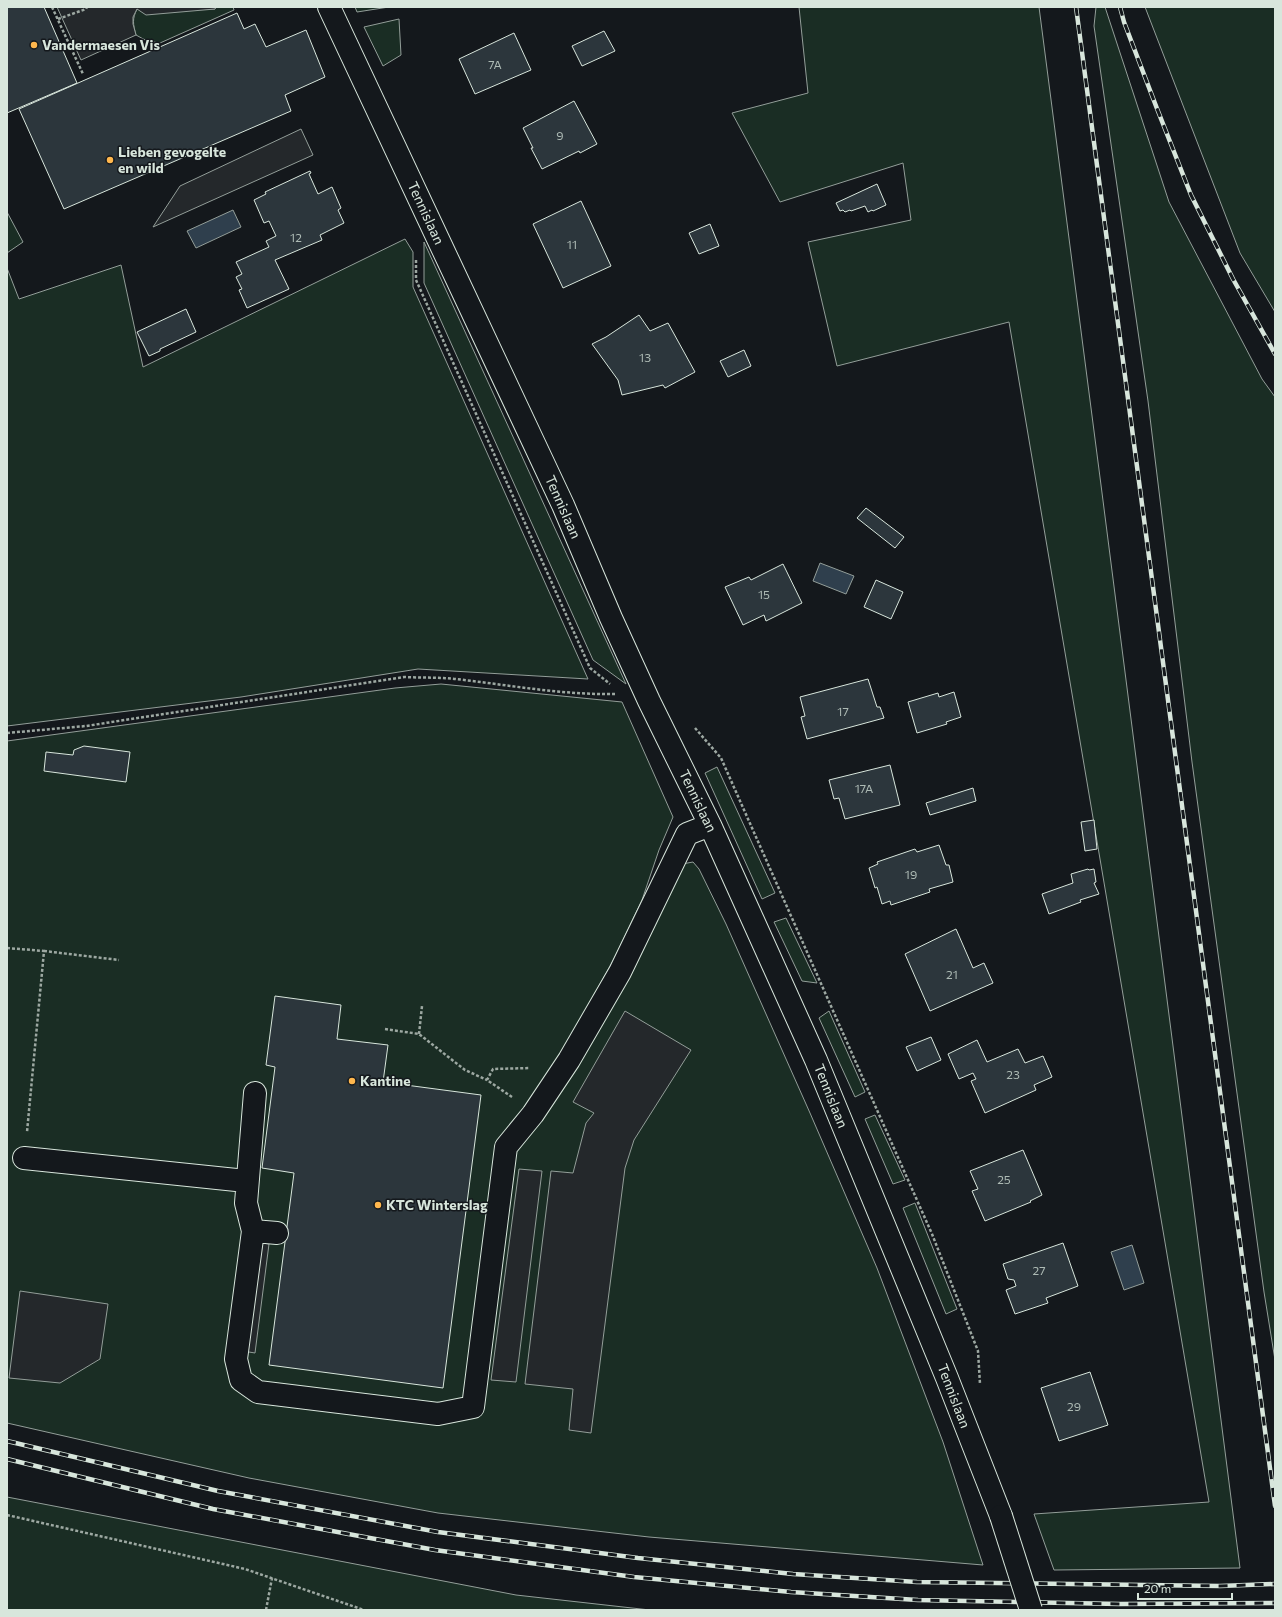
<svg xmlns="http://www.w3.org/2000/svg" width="1282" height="1617" viewBox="0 0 1282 1617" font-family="Commissioner,sans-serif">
  <rect width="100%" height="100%" fill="#14181c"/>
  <path fill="#1a2d24" stroke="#939e99" d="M216 7H233L234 10 160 43 147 41 136 35C133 24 132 19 137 9H215Z
    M355 7H389L357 12Z
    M799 7H1039L1101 485 1240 1568 1054 1570 1034 1514 1209 1502 1009 322 837 366 808 242 911 220 903 163 780 202 732 113 808 93Z
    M1096 7H1105L1169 202 1262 379 1275 397V1360L1264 1292 1192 762 1148 401 1094 26Z
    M1145 7H1275V312L1240 253Z
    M399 19 401 55 383 66 364 27Z
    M7 212 23 242 7 253Z
    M405 239 413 252V287L588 679 418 669 241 697 7 726V268L19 299 121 265 143 367Z
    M424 242 626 684 593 660 424 283Z
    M441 684 622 702 673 817 659 850 642 900 615 957 557 1062 682 864 693 862 699 869 726 924 810 1113 877 1268 943 1442 983 1565 649 1537 438 1513 249 1478 7 1423V741L395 688Z
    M717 767 775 893 762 899 705 773Z
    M786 918 817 983 802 981 774 922Z
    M829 1011 865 1092 855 1097 819 1018Z
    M875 1115 905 1180 893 1184 865 1119Z
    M915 1203 957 1309 946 1314 903 1208Z
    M7 1497 516 1595 650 1610H7Z"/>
  <path fill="#24282b" stroke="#939e99" d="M57 7H216L215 9 146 15 137 9 133 17V24L136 35 81 60Z
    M301 129 313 155 153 227 180 186Z
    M625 1011 691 1050 634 1140 625 1168 591 1433 569 1430 573 1389 525 1384 551 1171 573 1173 586 1123 594 1113 573 1102Z
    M519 1169 542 1171 516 1382 491 1380Z
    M257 1242 269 1244 255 1353 243 1351Z
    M20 1291 108 1304 100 1359 60 1383 9 1378Z"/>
  <path fill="#2f3f4d" stroke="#939e99" d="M233 210 241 227 196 248 187 231Z
    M820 563 854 576 846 594 813 581Z
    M1132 1245 1144 1283 1124 1290 1111 1252Z"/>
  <path fill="#2c363c" stroke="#d8e6dc" d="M7 7H44L77 83 7 113Z
    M237 13 244 29 255 24 266 47 306 30 325 77 285 95 291 111 64 209 19 109Z
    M604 31 615 51 582 66 572 46Z
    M514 33 531 70 475 94 459 59Z
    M574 101 597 144 580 153 579 151 542 169 531 148H533L523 128Z
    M310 171 311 173 309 174 318 194 332 187 341 208 338 210 344 223 320 235 322 240 275 260 289 289 247 308 239 290 242 289 236 277 242 274 236 262 269 247 266 241 276 236 269 221 264 223 254 200 266 194 265 192Z
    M877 184 886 205 873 211 872 210 868 212 865 206 851 211 850 210 845 212 843 210 840 211 836 203Z
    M581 201 611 266 563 288 533 224Z
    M710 224 719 246 699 254 689 233Z
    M186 309 196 332 160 349V351L149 356 137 332Z
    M639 315 650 331 668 323 695 372 665 388 663 385 622 395 618 380 592 344 606 337Z
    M744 350 751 366 728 377 720 361Z
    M866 508 904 537 895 548 857 518Z
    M783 564 802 603 766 621 764 615 743 625 725 587 749 577 751 580Z
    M876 580 903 592 891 619 864 607Z
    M868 679 877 707H880L884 718 807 739 801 717 805 716 800 697Z
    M954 692 961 717 946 722 947 724 917 733 908 702 938 693 939 697Z
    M84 746 130 752 126 782 44 771 46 752 73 755 74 750Z
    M890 765 900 805 845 819 839 798 834 799 829 780Z
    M973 788 976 801 930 815 926 803Z
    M1094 820 1097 849 1085 851 1081 822Z
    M939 845 946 865H949L953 882 929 889 930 892 891 905 890 901 882 904 877 887 875 888 869 868 878 864 877 862 915 849 917 852Z
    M1088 869 1089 870 1094 869 1096 882 1094 883 1099 894 1080 900 1081 902 1049 914 1042 894 1073 883 1071 874Z
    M956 929 973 968 984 963 993 983 930 1011 905 954Z
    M275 996 341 1005 337 1039 388 1045 383 1082 481 1095 443 1388 269 1365 294 1173 262 1168 275 1067 266 1065Z
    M931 1037 941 1060 917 1071 906 1047Z
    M977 1040 987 1062 1018 1049 1025 1063 1043 1056 1052 1077 1034 1085 1036 1090 985 1113 971 1081 976 1079 973 1073 959 1079 948 1054Z
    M1023 1150 1042 1195 1030 1201 1031 1202 985 1221 972 1191 978 1189 970 1171Z
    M1063 1243 1078 1286 1046 1298 1048 1303 1015 1314 1006 1290 1016 1286 1014 1280 1008 1279 1003 1264Z
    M1090 1372 1108 1425 1059 1441 1041 1388Z"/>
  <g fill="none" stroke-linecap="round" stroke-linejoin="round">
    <defs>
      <path id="minor" d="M329 7 563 505 611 618 649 701 710 825 816 1060 947 1378 1001 1516
        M24 1158 246 1181
        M253 1231 246 1203 255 1093
        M277 1233 253 1231 236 1359 241 1380 258 1392 438 1414 473 1407 506 1147 533 1114 569 1060 620 972 687 834 710 825"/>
    </defs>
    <use href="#minor" stroke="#d8e6dc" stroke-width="24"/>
    <path stroke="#9da8a2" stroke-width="2.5" stroke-dasharray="3 2" stroke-linecap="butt" d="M52 7 83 74
      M58 19 86 9 87 7
      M416 260V280L590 668 610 684
      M695 728 721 758 932 1234 978 1351 980 1384
      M7 733 86 726 404 677C422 678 439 677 456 679 509 685 562 695 615 694
      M7 948 44 951 27 1132
      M44 951 119 960
      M385 1029 419 1034 465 1070 487 1080
      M419 1034 422 1006
      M512 1097 487 1080 493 1069 530 1068
      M7 1515 245 1569 364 1610
      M266 1610 272 1578"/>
    <use href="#minor" stroke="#14181c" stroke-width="22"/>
    <defs>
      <path id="rail" d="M1076 7 1275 1506
        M1120 7 1124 22 1156 106 1191 195 1233 279 1275 354
        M7 1441 218 1491 438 1532 638 1558 793 1574 917 1582 1220 1586 1275 1584
        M7 1459 213 1509 435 1550 634 1577 791 1592 918 1600 1120 1604 1275 1603"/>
    </defs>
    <use href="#rail" stroke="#d8e6dc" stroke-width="4.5"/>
    <use href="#rail" stroke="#14181c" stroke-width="3" stroke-dasharray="9" stroke-linecap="butt"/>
    <defs>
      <path id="minor-bridge" d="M1001 1516 1031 1610"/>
    </defs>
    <use href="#minor-bridge" stroke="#d8e6dc" stroke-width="24" stroke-linecap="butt"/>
    <use href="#minor-bridge" stroke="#14181c" stroke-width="22"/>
  </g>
  <g fill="#ffb74d" stroke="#14181c" stroke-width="1.5">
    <circle cx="34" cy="45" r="4"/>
    <circle cx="110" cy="160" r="4"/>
    <circle cx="352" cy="1081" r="4"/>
    <circle cx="378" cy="1205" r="4"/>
  </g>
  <g text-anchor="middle" stroke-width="3" stroke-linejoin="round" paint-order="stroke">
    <g font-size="12" fill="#adbab4">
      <text x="495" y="69">7A</text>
      <text x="560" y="140">9</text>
      <text x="296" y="242">12</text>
      <text x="572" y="249">11</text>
      <text x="645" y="362">13</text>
      <text x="764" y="599">15</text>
      <text x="843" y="716">17</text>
      <text x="864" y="793">17A</text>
      <text x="911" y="879">19</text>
      <text x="952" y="979">21</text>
      <text x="1013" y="1079">23</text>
      <text x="1004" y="1184">25</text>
      <text x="1039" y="1275">27</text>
      <text x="1074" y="1411">29</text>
    </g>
    <g font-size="14" font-weight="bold" fill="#d8e6dc" stroke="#14181c" text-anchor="start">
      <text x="42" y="50">Vandermaesen Vis</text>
      <text x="118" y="157">Lieben gevogelte<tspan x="118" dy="16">en wild</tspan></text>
      <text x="360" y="1086">Kantine</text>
      <text x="386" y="1210">KTC Winterslag</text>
    </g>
    <g font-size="14" fill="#d8e6dc" stroke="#14181c">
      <text transform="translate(426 213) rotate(65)" y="5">Tennislaan</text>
      <text transform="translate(563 507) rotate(66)" y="5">Tennislaan</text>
      <text transform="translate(698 801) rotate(64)" y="5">Tennislaan</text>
      <text transform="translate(831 1096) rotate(68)" y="5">Tennislaan</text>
      <text transform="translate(954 1396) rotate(69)" y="5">Tennislaan</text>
    </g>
  </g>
  <rect width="1282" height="1617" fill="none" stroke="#d8e6dc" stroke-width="16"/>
  <path d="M1138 1593v6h94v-6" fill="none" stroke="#d8e6dc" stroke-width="2"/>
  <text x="1144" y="1593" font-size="12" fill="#d8e6dc" stroke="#14181c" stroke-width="3" paint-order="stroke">20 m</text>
</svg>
